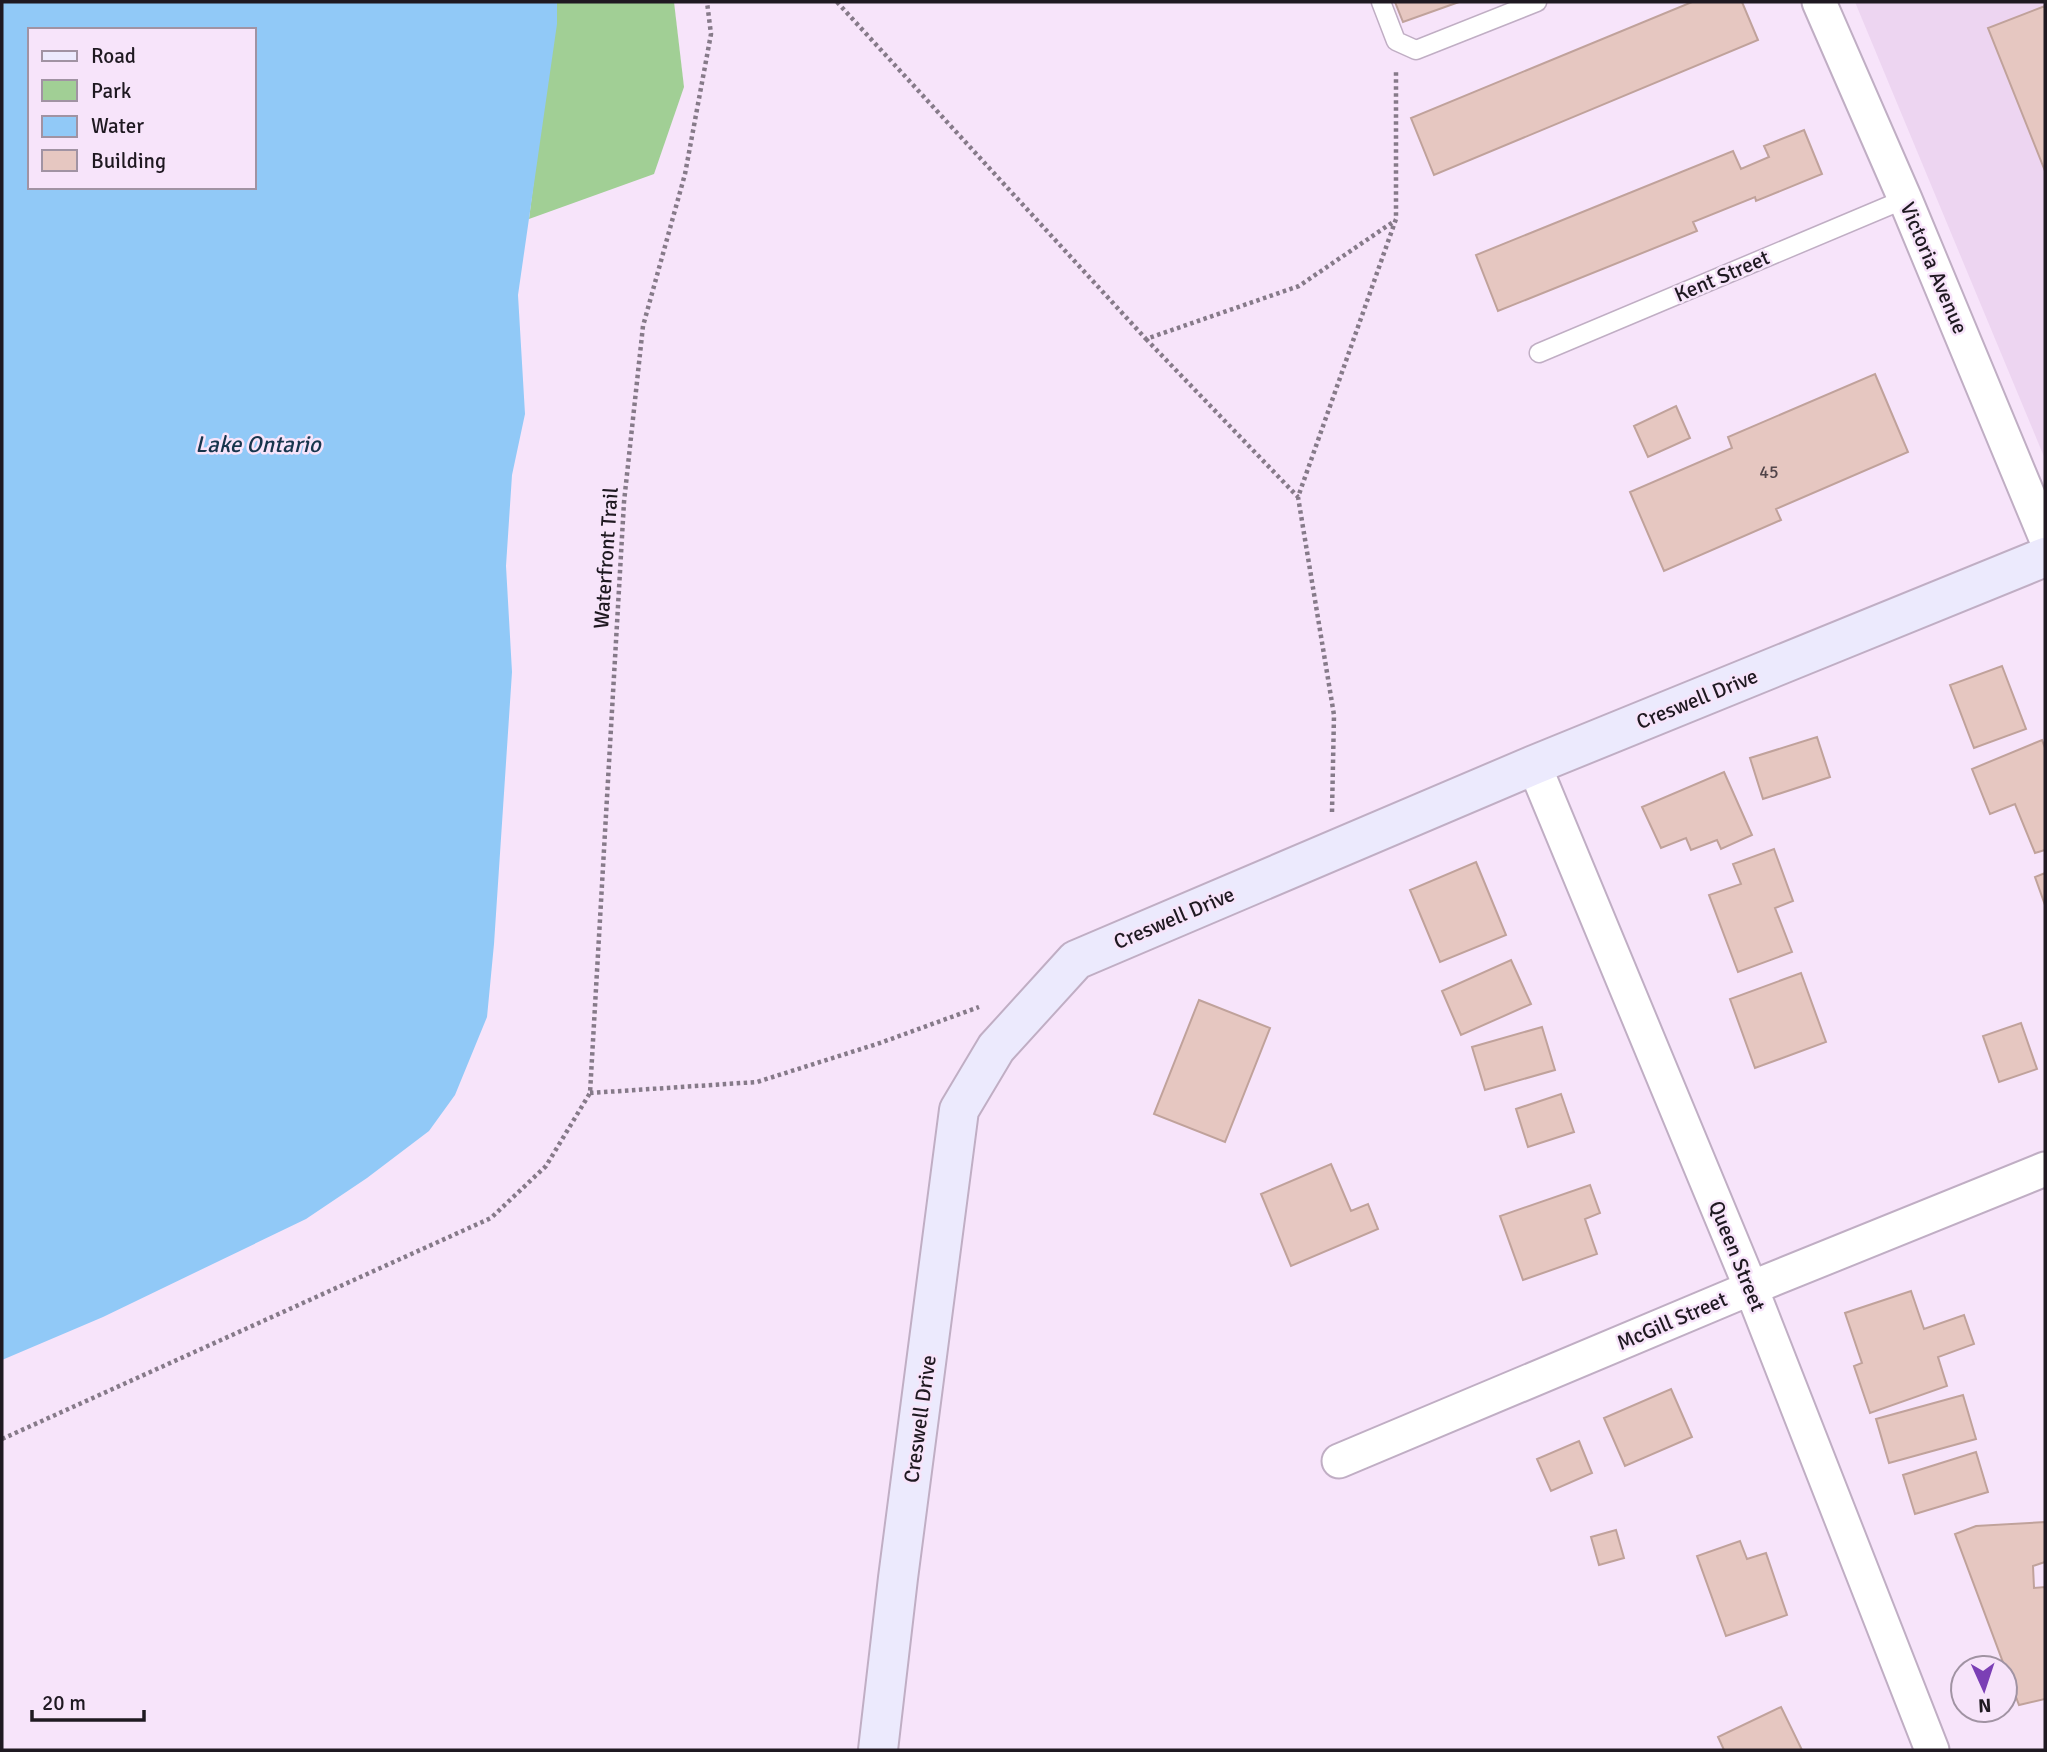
<svg xmlns="http://www.w3.org/2000/svg" width="2047" height="1752" viewBox="0 0 2047 1752" font-family="Signika,sans-serif">
  <rect width="100%" height="100%" fill="#f7e4fa"/>
  <path fill="#edd5f1" d="M1855 2H2045V459Z"/>
  <path fill="#a1cf95" d="M556 2H674L684 87 654 174 529 219Z"/>
  <path fill="#91c9f7" fill-rule="evenodd" d="M2 2H557V24L518 295 525 414 512 475 506 566 512 672 494 944 487 1017 455 1095 429 1131 367 1178 306 1219 103 1317 2 1360ZM30 30H254V187H30Z"/>
  <path fill="#e6c7c1" stroke="#c0a29b" stroke-width="2" d="M1395 2H1459L1403 22Z
    M1692 2H1742L1758 40 1434 175 1411 118Z
    M2045 6V171L1988 28Z
    M1804 130 1822 174 1756 201 1755 197 1693 222 1697 231 1498 311 1476 255 1733 151 1741 169 1769 157 1764 146Z
    M1875 374 1908 452 1776 509 1781 520 1664 571 1630 492 1732 448 1728 437Z
    M1676 406 1690 438 1648 457 1634 426Z
    M2002 666 2026 729 1974 748 1950 685Z
    M1817 737 1830 777 1763 799 1750 758Z
    M2042 740 2045 748V850L2035 853 2015 804 1990 814 1972 769Z
    M1724 772 1752 835 1721 849 1717 840 1691 850 1686 838 1661 848 1642 807Z
    M1774 849 1793 901 1775 908 1792 952 1738 972 1709 895 1741 884 1733 864Z
    M1476 862 1506 935 1440 962 1410 890Z
    M2045 873V905L2035 877Z
    M1511 960 1531 1004 1461 1035 1442 991Z
    M1801 973 1826 1042 1755 1068 1730 999Z
    M1199 1000 1270 1028 1225 1142 1154 1114Z
    M2021 1023 2037 1069 1999 1082 1983 1036Z
    M1542 1027 1555 1070 1485 1090 1472 1047Z
    M1561 1094 1574 1132 1528 1147 1516 1109Z
    M1331 1164 1351 1211 1368 1204 1378 1229 1291 1266 1261 1194Z
    M1590 1185 1600 1213 1585 1219 1597 1254 1523 1280 1500 1216Z
    M1911 1291 1924 1329 1964 1315 1974 1344 1938 1357 1947 1386 1870 1413 1854 1366 1862 1363 1845 1313Z
    M1671 1389 1692 1437 1625 1466 1604 1418Z
    M1963 1395 1976 1439 1889 1463 1876 1419Z
    M1579 1441 1592 1473 1551 1491 1537 1459Z
    M1976 1452 1988 1492 1915 1514 1903 1475Z
    M2045 1522V1562L2033 1566 2034 1588 2045 1587V1699L2019 1705 1955 1534 1976 1526Z
    M1616 1530 1624 1558 1599 1565 1591 1537Z
    M1740 1541 1747 1559 1766 1553 1787 1615 1726 1636 1697 1556Z
    M1781 1707 1802 1750H1724L1718 1737Z"/>
  <g fill="none" stroke-linecap="round" stroke-linejoin="round">
    <defs>
      <path id="lane" d="M1381 2 1396 41 1416 50 1537 2
        M1539 353 1905 199"/>
      <path id="street" d="M1819 2 1905 199 2045 536
        M1534 765 1751 1288 1932 1750
        M1339 1461 1751 1288 2045 1169"/>
      <path id="secondary" d="M878 1750 898 1578 959 1110 996 1048 1076 960 1534 765 2045 557"/>
    </defs>
    <use href="#lane" stroke="#c0aec4" stroke-width="21"/>
    <use href="#street" stroke="#c0aec4" stroke-width="37"/>
    <use href="#secondary" stroke="#c0aec4" stroke-width="42"/>
    <path stroke="#867a89" stroke-width="4.5" stroke-dasharray="3.5 3.5" stroke-linecap="butt" d="M837 2 1146 339 1299 286 1396 220
      M1146 339 1298 497
      M1332 812 1334 715 1298 497 1396 219V70
      M590 1093 757 1082 880 1043 979 1007
      M2 1439 491 1218 546 1166 590 1093 624 502 643 326 685 174 711 34 707 2"/>
    <use href="#lane" stroke="#fff" stroke-width="18"/>
    <use href="#street" stroke="#fff" stroke-width="33"/>
    <use href="#secondary" stroke="#eceafd" stroke-width="38"/>
  </g>
  <g text-anchor="middle" stroke-width="5" stroke-linejoin="round" paint-order="stroke">
    <g font-size="18" fill="#514449">
      <text x="1769" y="478">45</text>
    </g>
    <g font-size="21" fill="#1f1921" stroke="#f7e4fa">
      <text transform="translate(1934 268) rotate(67)" y="7">Victoria Avenue</text>
      <text transform="translate(1722 276) rotate(-23)" y="7">Kent Street</text>
      <text transform="translate(606 558) rotate(-86)" y="7">Waterfront Trail</text>
      <text transform="translate(1697 699) rotate(-22)" y="7">Creswell Drive</text>
      <text transform="translate(1174 918) rotate(-23)" y="7">Creswell Drive</text>
      <text transform="translate(1737 1256) rotate(68)" y="7">Queen Street</text>
      <text transform="translate(1672 1321) rotate(-23)" y="7">McGill Street</text>
      <text transform="translate(920 1419) rotate(-82)" y="7">Creswell Drive</text>
    </g>
    <g font-size="23" font-style="italic" fill="#16354c" stroke="#f7e4fa">
      <text x="258" y="452">Lake Ontario</text>
    </g>
  </g>
  <rect width="2047" height="1752" fill="none" stroke="#1f1921" stroke-width="7"/>
  <rect x="28" y="28" width="228" height="161" fill="#f7e4fa" stroke="#a193a3" stroke-width="2"/>
  <rect x="42" y="51" width="35" height="10" fill="#eceafd" stroke="#a193a3" stroke-width="2"/>
  <text x="91" y="63" font-size="21" fill="#1f1921">Road</text>
  <rect x="42" y="80" width="35" height="21" fill="#a1cf95" stroke="#a193a3" stroke-width="2"/>
  <text x="91" y="98" font-size="21" fill="#1f1921">Park</text>
  <rect x="42" y="116" width="35" height="21" fill="#91c9f7" stroke="#a193a3" stroke-width="2"/>
  <text x="91" y="133" font-size="21" fill="#1f1921">Water</text>
  <rect x="42" y="150" width="35" height="21" fill="#e6c7c1" stroke="#a193a3" stroke-width="2"/>
  <text x="91" y="168" font-size="21" fill="#1f1921">Building</text>
  <g transform="translate(1984 1689) rotate(177)"><circle r="33" fill="#f7e4fa" stroke="#a193a3" stroke-width="2"/>
  <path d="M0-5L12 26L0 18L-12 26Z" fill="#7b3fb5"/>
  <text y="-10" font-size="19" font-weight="bold" text-anchor="middle" fill="#1f1921">N</text>
  </g>
  <path d="M32 1710v10h112v-10" fill="none" stroke="#1f1921" stroke-width="3.5"/>
  <text x="42" y="1710" font-size="21" fill="#1f1921" stroke="#f7e4fa" stroke-width="5" paint-order="stroke">20 m</text>
</svg>
